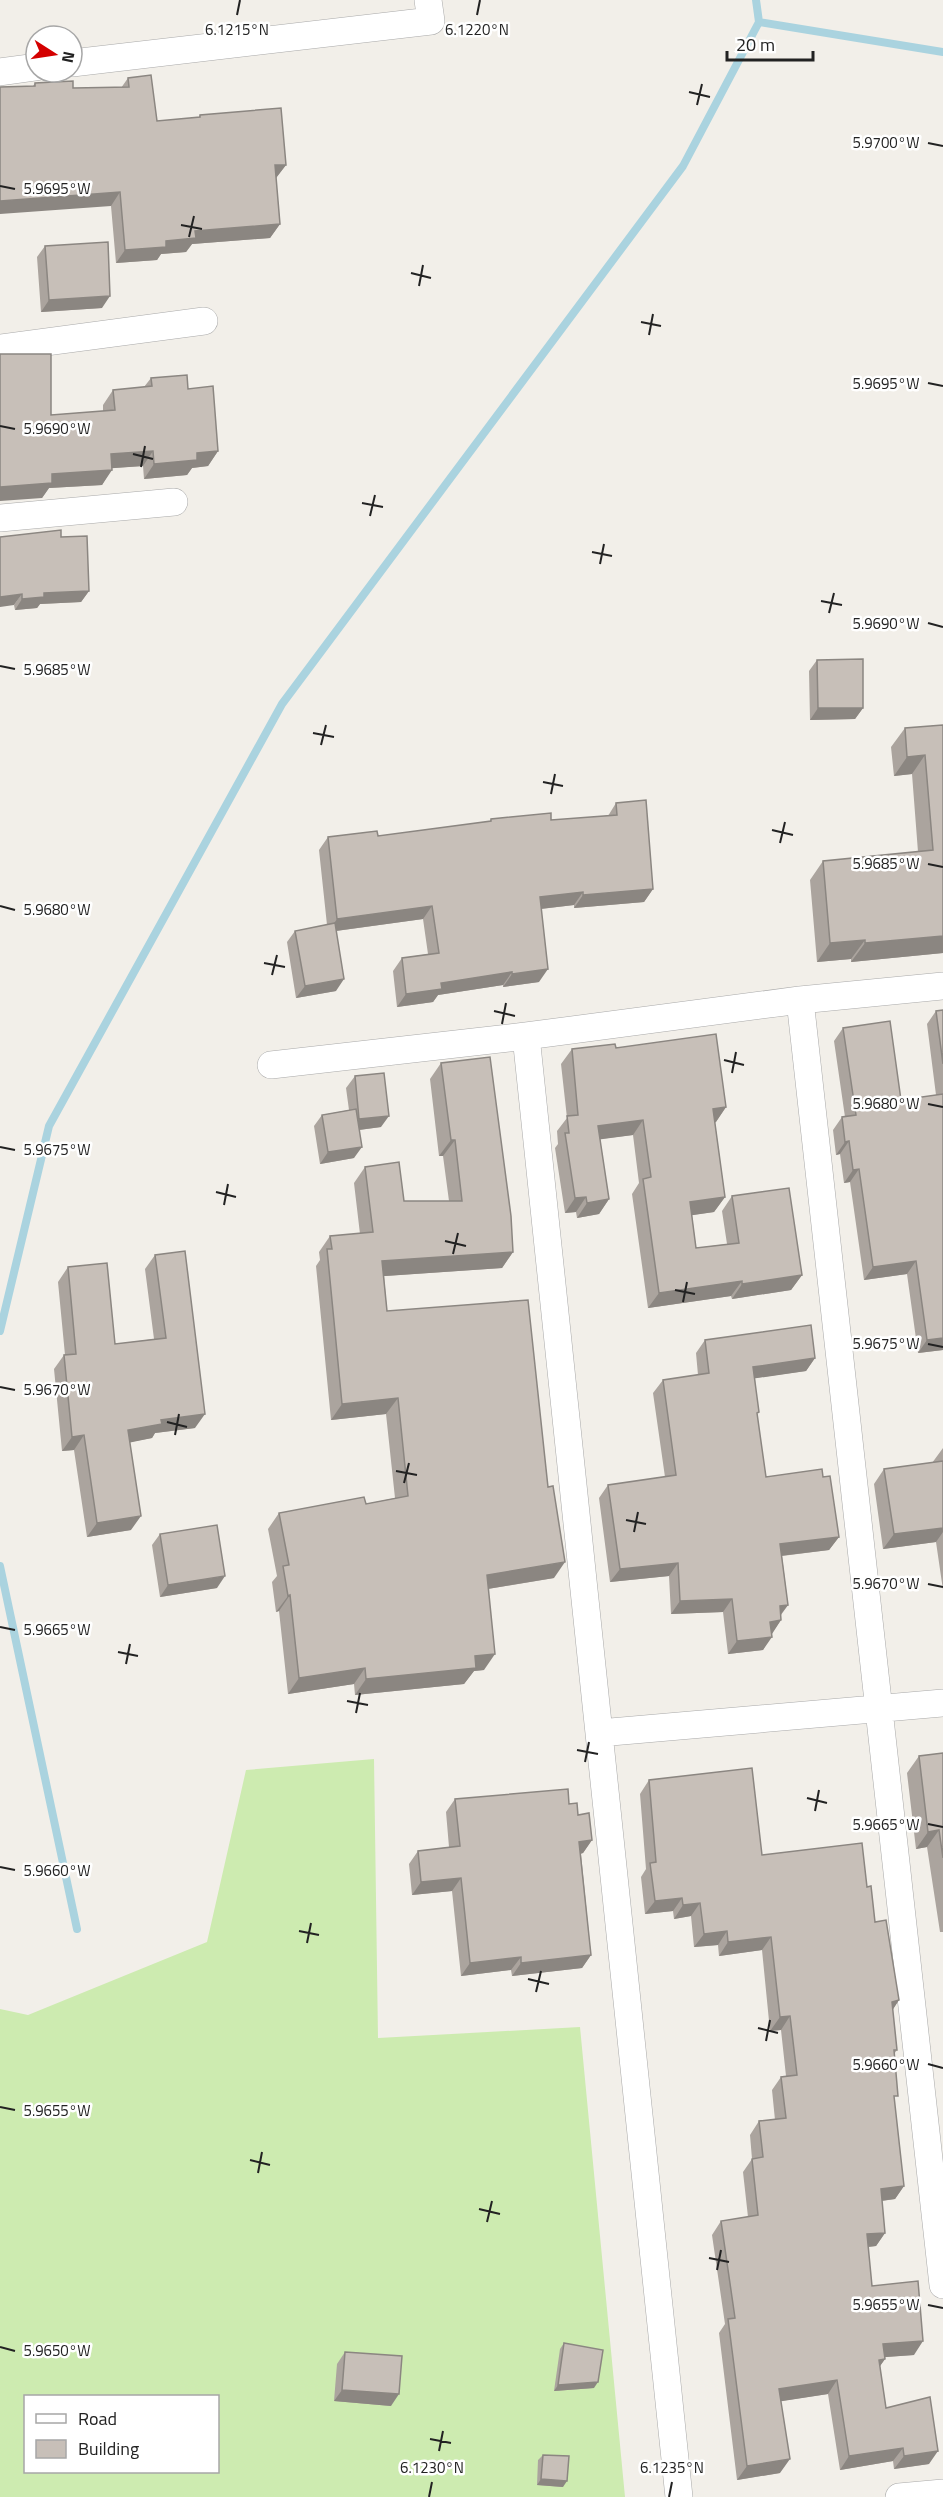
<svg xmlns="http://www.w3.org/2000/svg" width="943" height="2497" viewBox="0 0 943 2497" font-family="'Titillium Web',sans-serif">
  <rect width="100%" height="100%" fill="#f2efe9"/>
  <path fill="#cdebb0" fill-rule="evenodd" d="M374 1759 378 2038 580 2027 625 2497H0V2009L28 2015 207 1942 246 1770ZM26 2396H218V2472H26Z"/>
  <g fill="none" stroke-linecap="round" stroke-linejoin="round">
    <path stroke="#aad3df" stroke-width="8" d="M756 0 759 22 943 52
      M0 1331 49 1126 282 704 683 166 759 22
      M0 1566 77 1929"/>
    <defs>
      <path id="street" d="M72 63 431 21 428 0
        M0 72 36 67
        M0 348 204 321
        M0 518 174 502
        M800 1000 943 2285
        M526 1036 679 2497
        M271 1065 526 1036 800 1000 943 986
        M599 1733 943 1703
        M899 2497 943 2493"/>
    </defs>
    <use href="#street" stroke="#a9a9a9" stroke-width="28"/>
    <use href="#street" stroke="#fff" stroke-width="27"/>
  </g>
  <path fill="#aba49e" d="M128 78 157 121 198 118 200 115 286 165 276 178 280 224 270 238 192 244 186 252 161 254 157 260 116 263 111 206 33 86 35 83 73 88H121Z
    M45 246 102 308 41 312 37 257Z
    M151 378 188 389 218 451 208 466 192 468 187 475 144 479 143 466 112 468 102 485 49 488 42 498 51 415 103 411V405L113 390 144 387Z
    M61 537 89 591 81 602 40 604 37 608 15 610 14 605Z
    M817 660 863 708 855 719 810 720 809 671Z
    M943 725V953L851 962V959L817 962 810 880 823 861 918 852 912 774 894 776 891 747 905 728Z
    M616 803 653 889 644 902 574 908V905L541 909 539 982 503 987V985L438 995 433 1002 397 1007 393 971 402 958 428 954 423 919 336 931V991L296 998 287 942 295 931 327 925 319 850 328 837 378 836 489 822 491 819 551 820 608 816Z
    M943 1010V1350L918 1353 907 1274 864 1280 850 1182 844 1183 840 1154 836 1155 833 1130 842 1117H845L834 1041 843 1028 901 1100 936 1095 927 1024 936 1011Z
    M616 1048 726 1107 715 1123 725 1197 714 1212 692 1215 696 1248 727 1244 722 1211 732 1196 802 1275 791 1290 732 1299 731 1296 648 1308 632 1194 639 1183 633 1135 600 1139 609 1199 599 1214 577 1218 576 1212 565 1213 555 1148 558 1144 557 1131 567 1118 561 1064 572 1049Z
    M441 1063 513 1252 502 1268 384 1276 387 1311 554 1578 488 1589 484 1670 474 1671 464 1684 355 1695 354 1684 288 1694 279 1611 276 1612 272 1582 277 1576 268 1529 279 1513 366 1504 395 1498 386 1414 331 1420 316 1266 320 1260 319 1252 330 1236 360 1234 354 1183 365 1167 404 1201H449L443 1156H439L430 1079Z
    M355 1076 381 1127 359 1130 354 1158 320 1164 314 1126 322 1115 349 1110 346 1088Z
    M155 1255 195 1428 155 1433 152 1438 130 1442 131 1530 87 1537 74 1450 62 1451 54 1369 64 1355H65L58 1282 68 1267 115 1344 154 1339 145 1269Z
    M705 1340 815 1358 806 1371 755 1378 757 1415 766 1477H823L839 1537 829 1550 782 1556 788 1605 781 1615V1620L771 1634 763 1650 728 1654 723 1612 671 1614 669 1576 610 1582 599 1498 608 1485 665 1477 653 1393 663 1380 698 1375 696 1353Z
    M943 1448V1590L936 1542 883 1549 874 1484 884 1469 932 1463Z
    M160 1534 217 1588 160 1597 152 1545Z
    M943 1753V1932H940L927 1847 916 1849 907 1773 919 1756Z
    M649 1780 762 1855 867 1887 875 1922 899 2000 892 2010 897 2050 894 2054V2102L904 2186 895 2199 882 2201 885 2233 876 2246 868 2247 872 2286 914 2355 884 2357 885 2359 880 2366 886 2408 929 2464 894 2469 893 2461 840 2470 828 2394 781 2401 780 2473 737 2480 719 2333 725 2324 712 2235 721 2221 748 2217 743 2172 752 2159 750 2135 759 2121 775 2120 772 2090 781 2077 786 2076 781 2030 770 2031 762 1950 719 1956 718 1945 694 1947 691 1916 674 1919 673 1911 645 1914 641 1877 646 1869 640 1794Z
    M455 1799 569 1804 578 1815 592 1840 583 1853 581 1854 591 1955 582 1968 512 1976 511 1970 461 1976 452 1891 412 1895 409 1864 418 1851 449 1847 446 1812Z
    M564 2343 594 2388 554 2391 560 2349Z
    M345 2352 391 2406 334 2401 337 2364Z
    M543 2455 563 2487 537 2485 538 2460Z"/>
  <path fill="#8b8681" d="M275 165H286L276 178 265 179Z
    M120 192 111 206 0 214V201Z
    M280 224 270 238 192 244 186 252 161 254 157 260 116 263 125 250 166 241 195 231Z
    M110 296 102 308 41 312 49 300Z
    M153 451 143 466 101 469 111 454Z
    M218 451 208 466 192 468 187 475 144 479 154 464 197 453Z
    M112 470 102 485 49 488 42 498 0 501V487L52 474Z
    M89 591 81 602 40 604 37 608 15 610 22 599 44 593Z
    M22 594 14 605 0 607V597Z
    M818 708H863L855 719 810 720Z
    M925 755 912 774 894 776 907 757Z
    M653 889 644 902 574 908 583 895Z
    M583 892 574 905 531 910 540 897Z
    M432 906 423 919 328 932 337 919Z
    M943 936V953L851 962 865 943Z
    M865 940 851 959 817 962 830 943Z
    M548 969 539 982 503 987 512 974Z
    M512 972 503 985 438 995 433 1002 397 1007 406 994 441 983Z
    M344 979 336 991 296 998 305 986Z
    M726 1107 716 1122 702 1124 713 1109Z
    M389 1116 381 1127 351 1131 359 1119Z
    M643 1120 633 1135 588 1141 598 1126Z
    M451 1140H455L443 1156H439Z
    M849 1141 840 1154 836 1155 845 1142Z
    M362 1147 354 1158 320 1164 328 1152Z
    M859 1169 850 1182 844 1183 853 1170Z
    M586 1197 576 1212 565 1213 575 1198Z
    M725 1197 714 1212 680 1217 690 1202Z
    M609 1199 599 1214 577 1218 587 1203Z
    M513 1252 502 1268 371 1277 382 1261Z
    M916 1261 907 1274 864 1280 873 1267Z
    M802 1275 791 1290 732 1299 742 1284Z
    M742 1281 731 1296 648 1308 659 1293Z
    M943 1338V1350L918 1353 927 1340Z
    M815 1358 806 1371 744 1380 753 1367Z
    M398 1398 386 1414 331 1420 342 1404Z
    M205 1414 195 1428 155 1433 152 1438 118 1445 128 1430 161 1420Z
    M84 1435 74 1450 62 1451 72 1437Z
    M141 1516 131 1530 87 1537 97 1523Z
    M943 1528V1532L936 1542 883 1549 894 1534Z
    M839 1537 829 1550 771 1557 780 1544Z
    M565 1562 554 1578 475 1591 487 1575Z
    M678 1563 669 1576 610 1582 620 1569Z
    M225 1576 217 1588 160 1597 168 1585Z
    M290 1595 279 1611 276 1612 288 1596Z
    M732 1599 723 1612 671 1614 680 1601Z
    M788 1605 778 1618 780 1606Z
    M781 1620 772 1634 761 1635 770 1622Z
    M772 1637 763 1650 728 1654 737 1641Z
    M495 1654 484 1670 474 1671 464 1684 355 1695 366 1679 475 1656Z
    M365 1668 354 1684 288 1694 299 1678Z
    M939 1830 927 1847 916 1849 928 1832Z
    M592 1840 583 1853 570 1855 579 1842Z
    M461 1878 452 1891 412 1895 421 1882Z
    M682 1898 673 1911 645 1914 655 1901Z
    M700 1903 691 1916 674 1919 683 1905Z
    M727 1931 718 1945 694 1947 704 1934Z
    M771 1937 762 1950 719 1956 728 1942Z
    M591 1955 582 1968 512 1976 521 1963Z
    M521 1957 511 1970 461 1976 470 1963Z
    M899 2000 890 2014 892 2002Z
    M790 2016 781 2030 770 2031 780 2017Z
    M904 2186 895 2199 872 2202 881 2189Z
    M885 2233 876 2246 858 2248 867 2234Z
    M923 2341 914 2355 873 2358 883 2344Z
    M885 2359 875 2373 879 2360Z
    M837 2380 828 2394 770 2403 779 2389Z
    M598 2382 594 2388 554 2391 558 2385Z
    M342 2390 399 2394 391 2406 334 2401Z
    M903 2448 893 2461 840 2470 849 2456Z
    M938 2451 929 2464 894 2469 904 2456Z
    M790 2459 780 2473 737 2480 747 2466Z
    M541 2479 567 2481 563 2487 537 2485Z"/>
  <path fill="#c7bfb8" stroke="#8b8681" stroke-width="1.5" d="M151 75 157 121 200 117V115L281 108 286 165H275L280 224 195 231 196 238 166 241V247L125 250 120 192 0 201V87L35 86V83L73 81V88L129 87 128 78Z
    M108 242 110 296 49 300 45 246Z
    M0 354H51V415L115 410 113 390 152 386 151 378 187 375 188 389 213 386 218 451 197 453V460L154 464 153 451 111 454 112 470 52 474V483L0 487Z
    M61 530V537L87 536 89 591 44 593V597L22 599V594L0 597V537Z
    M863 659V708H818L817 660Z
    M943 725V936L865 943V940L830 943 823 861 933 850 925 755 907 757 905 728Z
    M646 800 653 889 583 895V892L540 897 548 969 512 974V972L441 983 442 989 406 994 402 958 439 953 432 906 337 919 328 837 377 831 378 836 491 821V819L551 813V820L617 815 616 803Z
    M335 923 344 979 305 986 295 931Z
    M943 1010V1064L936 1011Z
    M890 1021 901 1100 943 1094V1338L927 1340 916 1261 873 1267 859 1169 853 1170 849 1141 845 1142 842 1117 856 1115 843 1028Z
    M716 1034 726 1107 713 1109 725 1197 690 1202 696 1248 739 1243 732 1196 789 1188 802 1275 742 1284V1281L659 1293 643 1179 651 1177 643 1120 598 1126 609 1199 587 1203 586 1197 575 1198 565 1133H569L567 1116 578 1115 572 1049 615 1044 616 1048Z
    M490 1057 511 1216 513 1252 382 1261 387 1311 528 1300 548 1487 553 1486 565 1562 487 1575 495 1654 475 1656 476 1668 366 1679 365 1668 299 1678 290 1595 288 1596 283 1566 289 1565 279 1513 364 1497 366 1504 408 1496 398 1398 342 1404 327 1249H332L330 1236 373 1232 365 1167 399 1162 404 1201H462L455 1140H451L441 1063Z
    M384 1073 389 1116 359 1119 355 1076Z
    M356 1109 362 1147 328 1152 322 1115Z
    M185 1251 205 1414 161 1420 162 1424 128 1430 141 1516 97 1523 84 1435 72 1437 64 1355 76 1354 68 1267 107 1263 115 1344 166 1338 155 1255Z
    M811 1325 815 1358 753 1367 759 1412 757 1413 766 1477 822 1469 823 1477 830 1476 839 1537 780 1544 788 1605 780 1606 781 1620 770 1622 772 1637 737 1641 732 1599 680 1601 678 1563 620 1569 608 1485 676 1475 663 1380 709 1373 705 1340Z
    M943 1461V1528L894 1534 884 1469Z
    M217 1525 225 1576 168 1585 160 1534Z
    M943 1753V1858L939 1830 928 1832 919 1756Z
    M752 1768 762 1855 862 1843 867 1887 871 1886 875 1922 886 1920 899 2000 892 2002 897 2050H894L898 2096H894L904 2186 881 2189 885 2233 867 2234 872 2286 918 2281 923 2341 883 2344 885 2359 879 2360 886 2408 930 2397 938 2451 904 2456 903 2448 849 2456 837 2380 779 2389 790 2459 747 2466 728 2319 735 2318 721 2221 758 2215 752 2159 763 2157 759 2121 786 2118 781 2077 797 2075 790 2016 780 2017 771 1937 728 1942 727 1931 704 1934 700 1903 683 1905 682 1898 655 1901 650 1863 656 1862 649 1780Z
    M568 1789 569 1804 577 1803 578 1815 589 1813 592 1840 579 1842 591 1955 521 1963V1957L470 1963 461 1878 421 1882 418 1851 460 1846 455 1799Z
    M564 2343 603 2350 598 2382 558 2385Z
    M345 2352 402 2356 399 2394 342 2390Z
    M543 2455 569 2456 567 2481 541 2479Z"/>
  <path fill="none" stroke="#222" stroke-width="2" d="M237 15 240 0M477 15 480 0M689 92 710 97M697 105 702 84M928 143 943 146M0 186 15 189M181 225 202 229M189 237 194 216M411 273 431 278M419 286 423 265M641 322 661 326M649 335 653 314M928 383 943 386M0 426 15 429M133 454 153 459M141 467 145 446M362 503 383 507M370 516 375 495M592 552 612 556M600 564 604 544M821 601 842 605M829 613 834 593M928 623 943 627M0 666 15 669M313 733 334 737M321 745 326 725M543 782 563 786M551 794 555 774M772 830 793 835M780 843 785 822M928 864 943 867M0 906 15 910M264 963 285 967M272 975 277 955M494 1011 515 1016M502 1024 506 1003M724 1060 744 1065M732 1073 736 1052M928 1104 943 1107M0 1147 15 1150M216 1192 236 1197M224 1205 228 1184M445 1241 466 1246M453 1254 458 1233M675 1290 695 1294M683 1302 687 1282M928 1344 943 1347M0 1387 15 1390M167 1422 187 1427M175 1435 179 1414M396 1471 417 1475M404 1483 409 1463M626 1520 646 1524M634 1532 638 1512M928 1584 943 1587M0 1627 15 1630M118 1652 138 1656M126 1664 130 1644M347 1701 368 1705M356 1713 360 1693M577 1750 598 1754M585 1762 589 1742M807 1798 827 1803M815 1811 819 1790M928 1824 943 1827M0 1867 15 1870M299 1931 319 1935M307 1943 311 1923M528 1979 549 1984M536 1992 541 1971M758 2028 778 2033M766 2041 770 2020M928 2064 943 2068M0 2107 15 2110M250 2160 270 2165M258 2173 262 2152M479 2209 500 2214M487 2222 492 2201M709 2258 729 2262M717 2270 721 2250M928 2305 943 2308M0 2347 15 2351M430 2439 451 2443M439 2451 443 2431M429 2497 432 2482M669 2497 672 2482"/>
  <g font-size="15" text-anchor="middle" fill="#222" stroke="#fff" stroke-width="5" stroke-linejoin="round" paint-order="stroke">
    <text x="237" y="35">6.1215°N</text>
    <text x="477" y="35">6.1220°N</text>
    <text x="886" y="148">5.9700°W</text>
    <text x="57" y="194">5.9695°W</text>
    <text x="886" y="389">5.9695°W</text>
    <text x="57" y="434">5.9690°W</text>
    <text x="886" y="629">5.9690°W</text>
    <text x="57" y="675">5.9685°W</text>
    <text x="886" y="869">5.9685°W</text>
    <text x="57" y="915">5.9680°W</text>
    <text x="886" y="1109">5.9680°W</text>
    <text x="57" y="1155">5.9675°W</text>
    <text x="886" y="1349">5.9675°W</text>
    <text x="57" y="1395">5.9670°W</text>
    <text x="886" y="1589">5.9670°W</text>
    <text x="57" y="1635">5.9665°W</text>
    <text x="886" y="1830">5.9665°W</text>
    <text x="57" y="1876">5.9660°W</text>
    <text x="886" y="2070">5.9660°W</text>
    <text x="57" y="2116">5.9655°W</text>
    <text x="886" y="2310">5.9655°W</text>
    <text x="57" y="2356">5.9650°W</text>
    <text x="432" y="2473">6.1230°N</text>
    <text x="672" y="2473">6.1235°N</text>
  </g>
  <rect x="24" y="2395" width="195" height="78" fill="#ffffff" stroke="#a7a7a7" stroke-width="1.5"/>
  <rect x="36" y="2414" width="30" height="9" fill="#ffffff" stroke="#a7a7a7" stroke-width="1.5"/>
  <text x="78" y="2425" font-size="18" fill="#222222">Road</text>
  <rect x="36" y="2440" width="30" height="18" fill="#c7bfb8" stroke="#a7a7a7" stroke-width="1.5"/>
  <text x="78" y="2455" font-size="18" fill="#222222">Building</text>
  <g transform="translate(54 54) rotate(102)"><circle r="28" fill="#ffffff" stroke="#a7a7a7" stroke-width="1.5"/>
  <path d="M0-4.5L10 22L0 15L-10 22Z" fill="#d40000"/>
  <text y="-9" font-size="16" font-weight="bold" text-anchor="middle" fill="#222222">N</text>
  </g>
  <path d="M727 51v9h86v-9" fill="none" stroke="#222222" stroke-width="3"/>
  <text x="736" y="51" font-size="18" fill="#222222" stroke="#ffffff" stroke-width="4.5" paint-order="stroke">20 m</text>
</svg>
